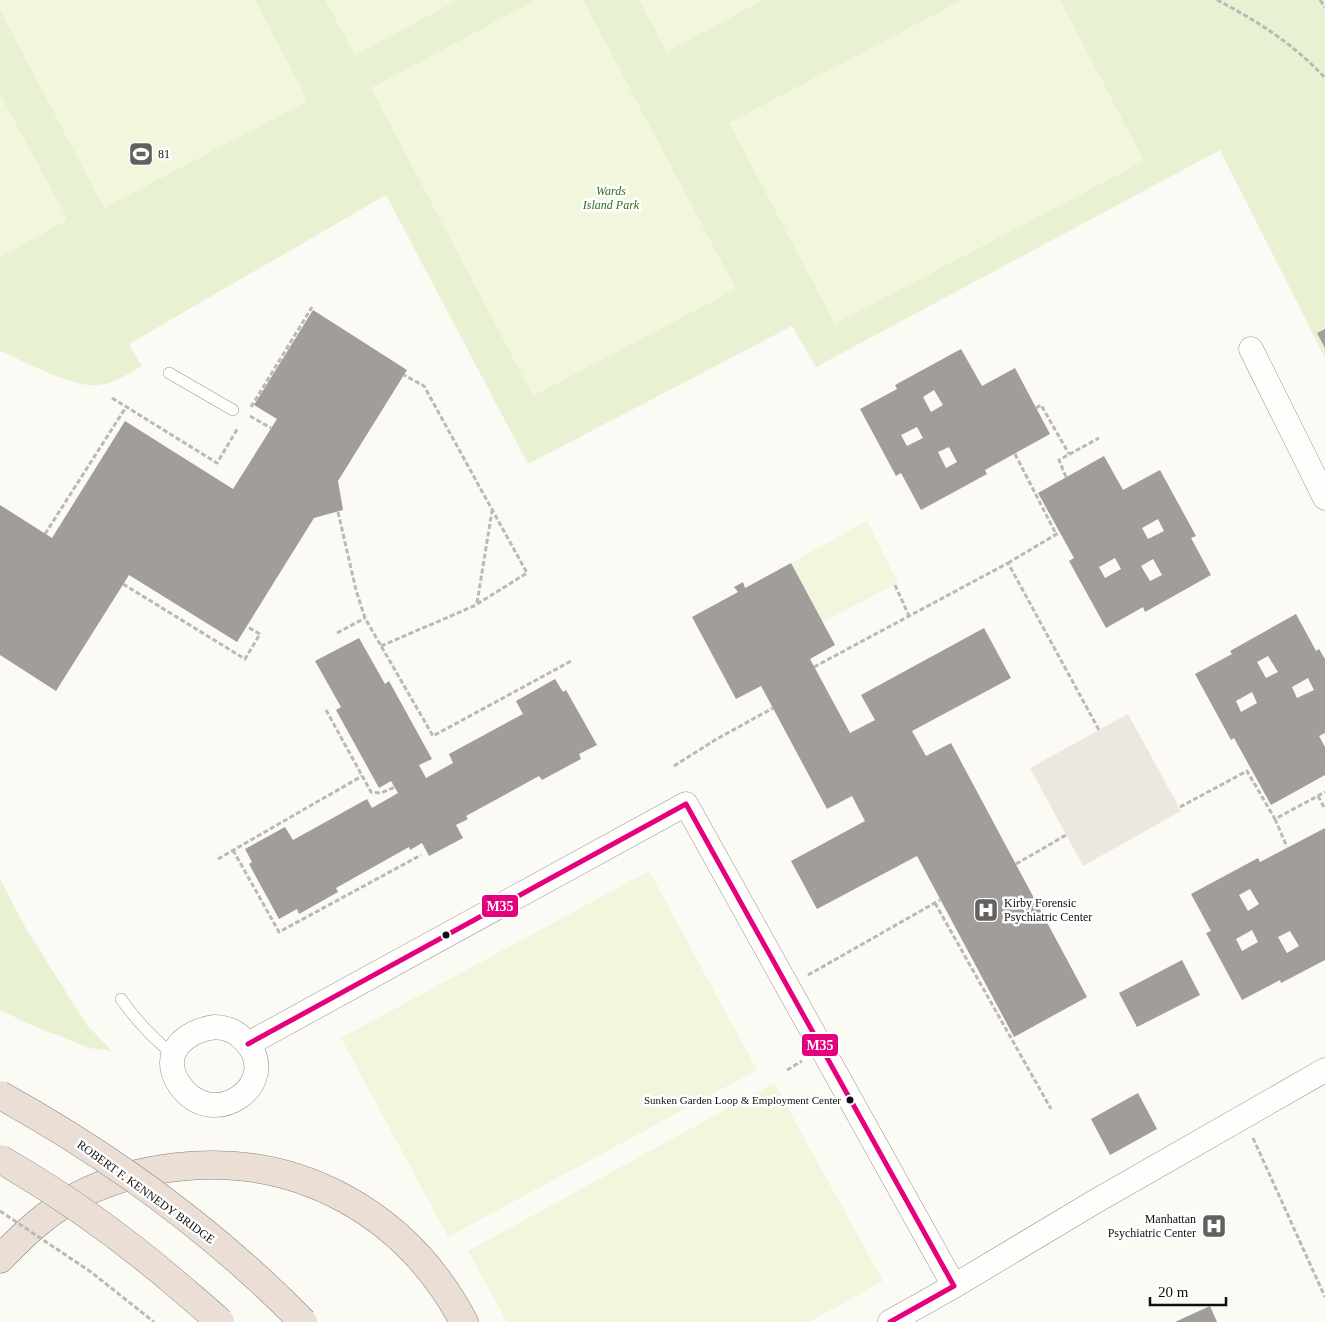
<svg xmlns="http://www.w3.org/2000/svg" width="1325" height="1322" viewBox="0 0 1325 1322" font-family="'Times New Roman',serif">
  <rect width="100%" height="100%" fill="#fcfaf4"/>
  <path fill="#e8f2d3" d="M0 0H1325V358L1220 150 816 367 792 326 528 464 386 195 129 344 142 366C128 374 115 383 99 385 74 389 24 361 0 351Z
    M0 879 24 925 86 1024 112 1051 89 1048 36 1027 0 1010Z"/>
  <path fill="#f1f6dd" d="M0 0H255L308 101 104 208 0 10Z
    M325 0H458L355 55Z
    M536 0H583L736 289 533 396 371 88Z
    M639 0H763L667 52Z
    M962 0H1060L1144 161 835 324 729 123Z
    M0 94 68 220 0 257Z
    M867 521 898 583 822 622 791 563Z
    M649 871 757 1070 448 1237 341 1038Z
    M774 1083 883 1281 809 1322H507L468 1251Z"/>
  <path fill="#ece8df" d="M1128 714 1181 811 1083 866 1030 768Z"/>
  <path fill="#a09d9a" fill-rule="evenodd" d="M313 310 407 370 338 481 343 510 314 518 237 642 129 575 56 691 0 655V505L52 538 125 421 233 489 277 419 254 405Z
    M1325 329V348L1317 333Z
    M961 349 982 386 1015 368 1050 434 985 470 987 474 921 510 901 473 896 476 860 409 897 389 895 385ZM934 390 943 405 931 412 923 397ZM917 427 923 438 907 446 901 435ZM949 447 957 462 946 468 938 452Z
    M1104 456 1123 490 1160 470 1196 536 1191 538 1211 575 1145 612 1143 607 1106 628 1069 561 1074 558 1038 493ZM1158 519 1164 531 1148 539 1142 528ZM1115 558 1121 569 1105 578 1099 567ZM1153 559 1162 575 1150 581 1141 566Z
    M791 563 835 645 810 659 850 733 875 720 861 695 984 628 1011 678 912 731 926 756 951 743 1087 997 1014 1037 917 856 817 909 791 861 865 821 852 796 827 809 761 686 736 699 692 617 738 592 734 587 743 582 745 588Z
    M1296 614 1316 651 1319 649 1325 659V733L1319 736 1325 747V775L1271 805 1234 738 1231 740 1195 674 1232 654 1230 651ZM1268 656 1278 672 1266 678 1257 662ZM1308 678 1314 690 1297 698 1292 687ZM1252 692 1257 703 1241 712 1236 701Z
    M359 638 385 684 389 681 432 759 419 765 426 778 453 763 449 754 523 714 516 701 555 679 563 692 566 690 597 745 579 754 581 759 542 780 539 776 466 816 468 819 456 825 463 838 429 856 422 843 410 850 409 847 336 888 338 892 299 914 297 909 279 919 249 864 252 862 245 849 285 827 293 840 367 799 372 808 398 793 391 781 379 788 336 710 341 707 315 661Z
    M1325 828V960L1281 983 1280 980 1242 1000 1206 933 1211 931 1191 894 1258 858 1260 862ZM1250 889 1259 904 1248 911 1239 895ZM1252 930 1258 942 1242 951 1236 939ZM1290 931 1299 946 1287 953 1278 937Z
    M1182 960 1200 995 1137 1027 1119 993Z
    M1138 1093 1157 1129 1110 1155 1091 1119Z
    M1210 1306 1217 1322H1175Z"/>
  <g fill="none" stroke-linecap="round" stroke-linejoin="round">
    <defs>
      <path id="service" d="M169 373 233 410
        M121 999C136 1020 152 1038 173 1054"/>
      <path id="minor" d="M1251 349 1325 498
        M215 1027C228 1028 236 1031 245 1041 284 1082 213 1135 179 1084 159 1053 185 1031 215 1027Z
        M248 1044 686 804 954 1286
        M890 1322 954 1286 1096 1201 1325 1070"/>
      <path id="motorway" d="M0 1259C23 1235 47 1212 76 1197 108 1180 141 1171 177 1167 299 1153 407 1214 464 1322"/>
    </defs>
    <use href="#service" stroke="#969592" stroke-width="12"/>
    <use href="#minor" stroke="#969592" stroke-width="25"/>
    <use href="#motorway" stroke="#83827f" stroke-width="29"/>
    <path stroke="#b9b9b8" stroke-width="3" stroke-dasharray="5 2.5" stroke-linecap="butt" d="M1217 0C1256 20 1295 45 1325 78
      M1320 0 1325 7
      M112 398 217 463 238 428
      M251 407 312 307
      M1036 408 1041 405 1069 454
      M250 416 271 428
      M1015 454 1056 534
      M1066 477 1059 460 1099 438
      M338 512 356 590 365 618 433 736 573 660
      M45 534 126 407
      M1008 563 1060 532
      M123 584 245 659 260 634 246 626
      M895 585 909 616
      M477 603 492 511
      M337 633 365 618
      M381 646 474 606 527 573 424 386 404 375
      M814 667 1008 563 1099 730
      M326 710 371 792 381 793 395 787
      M674 766 715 740 773 708
      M1318 796 1325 809
      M1180 807 1247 771 1275 819 1325 792
      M1275 819 1287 847
      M233 850 279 932 421 855
      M218 859 362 776
      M1016 864 1066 835
      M935 903 1051 1109
      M808 975 940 900
      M787 1070 802 1061
      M1253 1138 1325 1297"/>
    <use href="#service" stroke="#fffefd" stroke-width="11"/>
    <use href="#minor" stroke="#fffefd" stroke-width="24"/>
    <use href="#motorway" stroke="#ebded5" stroke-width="28"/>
    <defs>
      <path id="motorway-bridge" d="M0 1095C110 1156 215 1232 303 1322
        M0 1159C61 1194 120 1236 174 1282 189 1295 205 1308 220 1322"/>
    </defs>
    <use href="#motorway-bridge" stroke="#83827f" stroke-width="29" stroke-linecap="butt"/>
    <path stroke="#b9b9b8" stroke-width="3" stroke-dasharray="5 2.5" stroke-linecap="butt" d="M0 1211 91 1272 154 1322"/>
    <use href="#motorway-bridge" stroke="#ebded5" stroke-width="28"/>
    <defs>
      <path id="bus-1" d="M686 804 954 1286
        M248 1044 686 804
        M890 1322 954 1286"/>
    </defs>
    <use href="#bus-1" stroke="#fff" stroke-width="9"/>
    <use href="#bus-1" stroke="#e5007d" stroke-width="5"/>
  </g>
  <defs>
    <symbol id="stadium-square" viewBox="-11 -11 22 22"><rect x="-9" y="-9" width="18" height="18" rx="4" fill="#62615f" stroke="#fff"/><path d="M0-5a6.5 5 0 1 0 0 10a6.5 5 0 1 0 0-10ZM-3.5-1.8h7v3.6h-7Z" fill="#fff"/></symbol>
    <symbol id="hospital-square" viewBox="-11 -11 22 22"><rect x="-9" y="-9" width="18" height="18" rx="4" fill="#62615f" stroke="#fff"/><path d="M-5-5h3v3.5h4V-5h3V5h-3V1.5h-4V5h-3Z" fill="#fff"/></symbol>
  </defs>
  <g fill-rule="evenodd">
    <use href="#stadium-square" x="127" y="140" width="28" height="28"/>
    <use href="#hospital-square" x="972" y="896" width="28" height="28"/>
    <use href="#hospital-square" x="1200" y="1212" width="28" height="28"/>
  </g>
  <g fill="#0f0f0f" stroke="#fff" stroke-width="2">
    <circle cx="446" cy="935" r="4.5"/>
    <circle cx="850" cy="1100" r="4.5"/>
  </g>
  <g text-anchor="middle" stroke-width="5" stroke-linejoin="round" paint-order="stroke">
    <g font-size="11" fill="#0f0f0f" stroke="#fff" text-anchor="end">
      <text x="841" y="1104">Sunken Garden Loop &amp; Employment Center</text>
    </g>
    <g font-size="12" fill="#0f0f0f" stroke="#fff" text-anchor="start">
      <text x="158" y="158">81</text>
      <text x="1004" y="907">Kirby Forensic<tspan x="1004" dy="14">Psychiatric Center</tspan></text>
      <text x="1196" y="1223" text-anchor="end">Manhattan<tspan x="1196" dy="14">Psychiatric Center</tspan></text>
    </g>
    <g font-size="12" font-style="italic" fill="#336b1b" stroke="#fff">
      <text x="611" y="195">Wards<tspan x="611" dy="14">Island Park</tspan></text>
    </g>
    <g font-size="12" fill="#0f0f0f" stroke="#fff">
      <text transform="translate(146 1192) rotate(36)" y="4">ROBERT F. KENNEDY BRIDGE</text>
    </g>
  </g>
  <g stroke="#fff" stroke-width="2">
    <rect x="481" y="894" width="38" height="24" rx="5" fill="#e5007d"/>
    <rect x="801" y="1033" width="38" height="24" rx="5" fill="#e5007d"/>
  </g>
  <g font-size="14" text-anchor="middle" font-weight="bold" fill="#fff">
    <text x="500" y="911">M35</text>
    <text x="820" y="1050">M35</text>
  </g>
  <path d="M1150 1297v8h76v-8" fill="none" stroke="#0f0f0f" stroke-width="2.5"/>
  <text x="1158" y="1297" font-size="15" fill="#0f0f0f" stroke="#ffffff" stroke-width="4" paint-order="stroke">20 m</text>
</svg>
